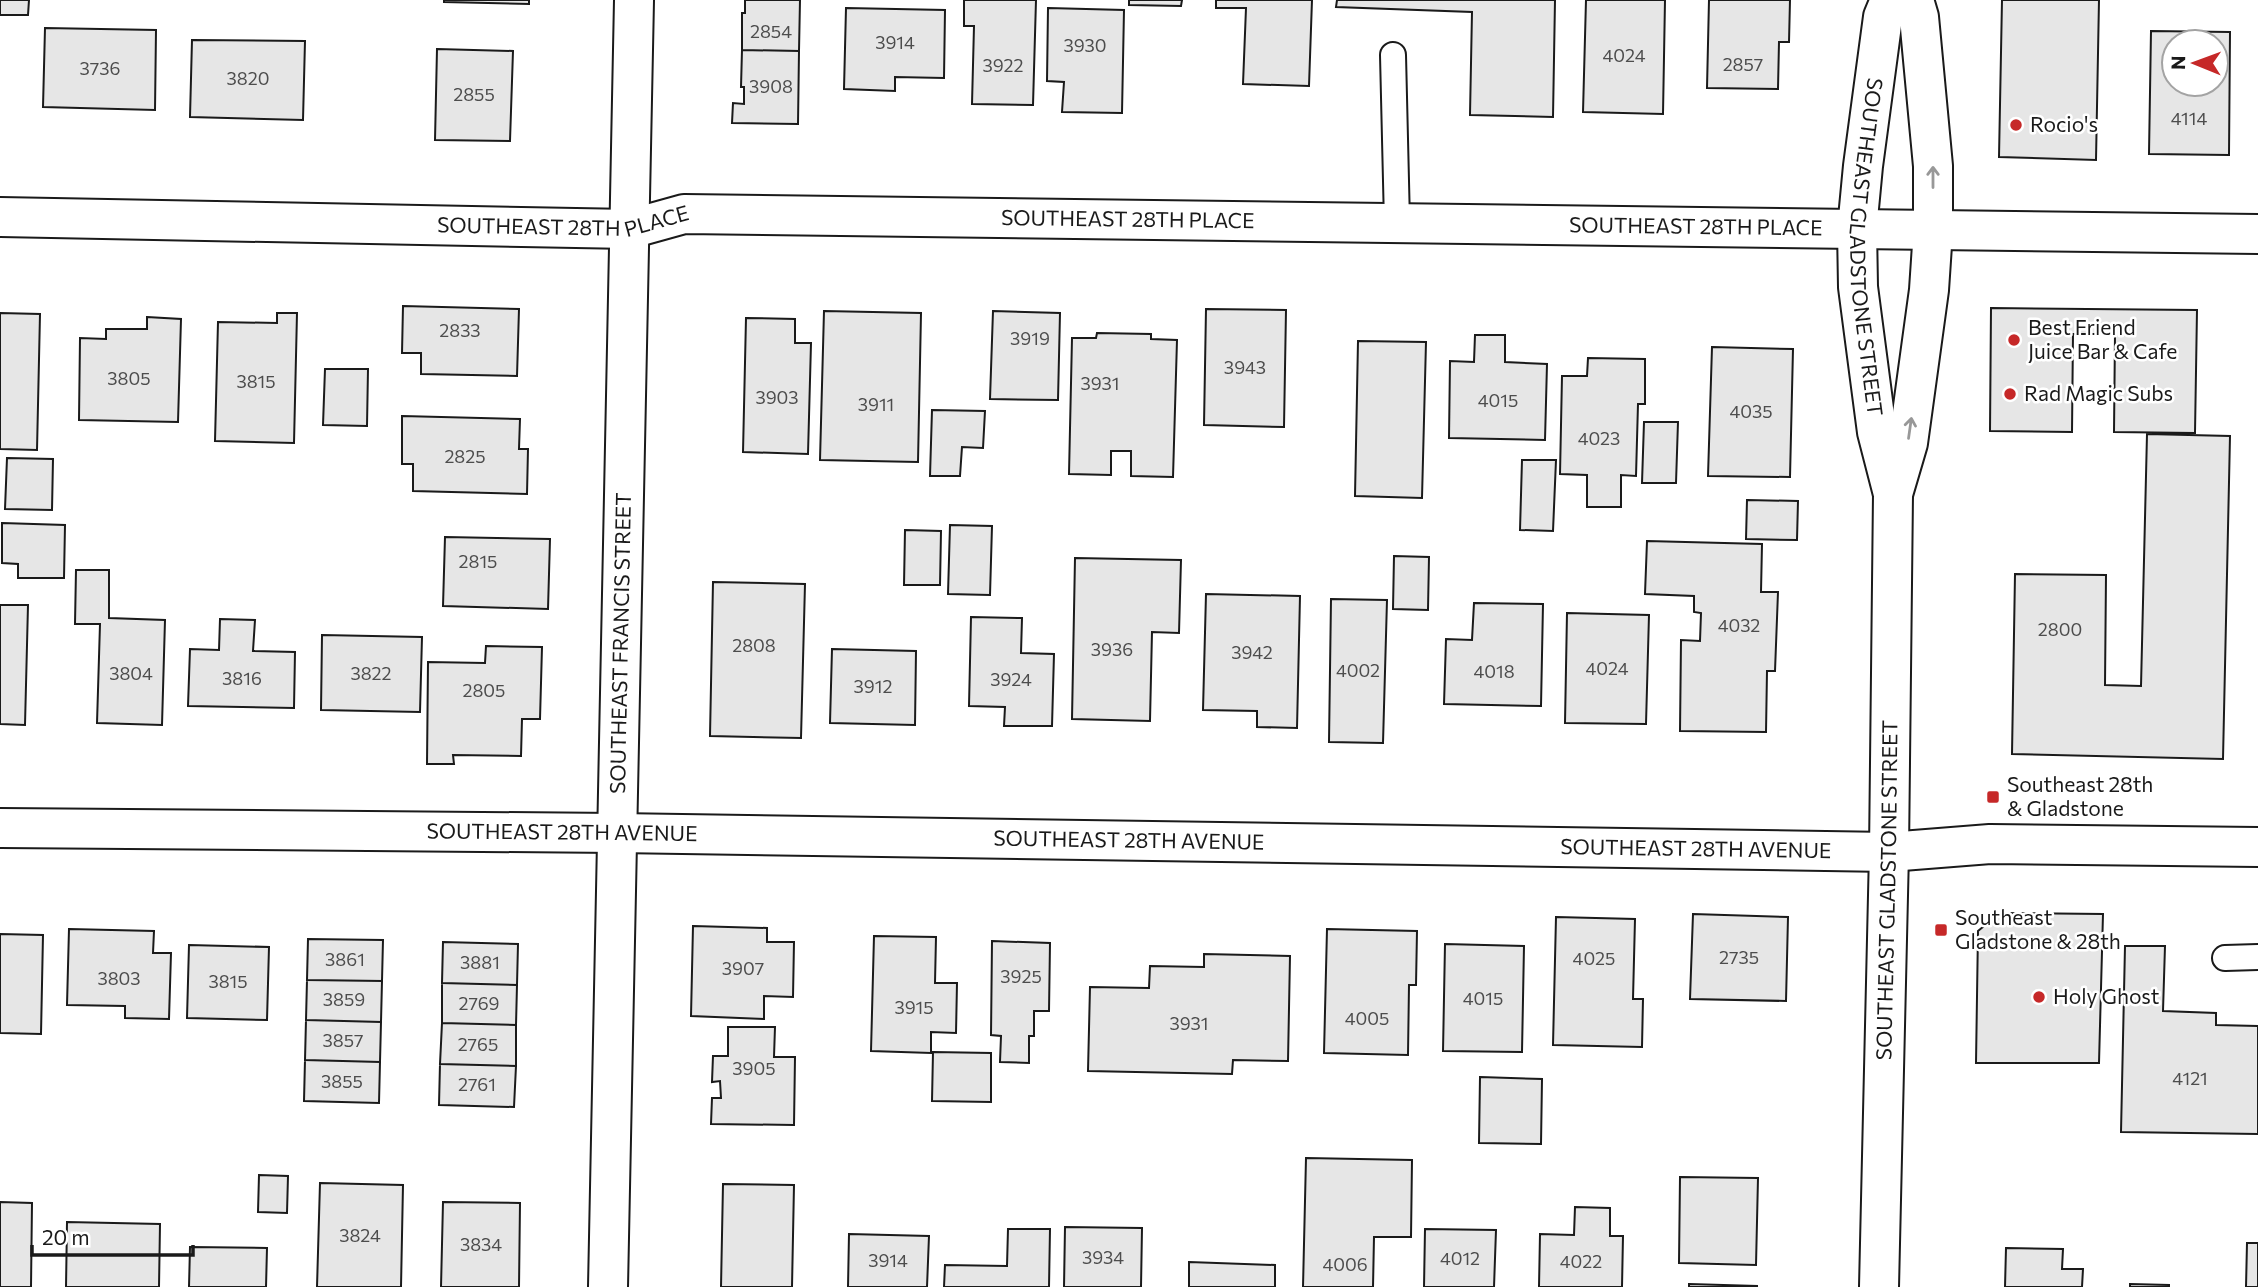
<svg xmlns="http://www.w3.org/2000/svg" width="2258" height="1287" viewBox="0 0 2258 1287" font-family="Commissioner,sans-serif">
  <rect width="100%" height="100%" fill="#fff"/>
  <path fill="#e6e6e6" stroke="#1a1a1a" stroke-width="2" fill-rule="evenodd" d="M0 0H29L28 15H0Z
    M444 0H529V4L444 2Z
    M745 0H800L799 51 742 50V13H745Z
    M964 0H1036L1033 105 972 104 974 26H964Z
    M1129 0H1182L1181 6 1129 5Z
    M1216 0H1312L1309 86 1243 84 1246 8H1216Z
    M1337 0H1555L1553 117 1470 115 1472 12 1336 7Z
    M1586 0H1665L1663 114 1583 112Z
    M1709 0H1790L1789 42H1779L1778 89 1707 88Z
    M2002 0H2099L2096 160 1999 157Z
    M846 8 945 10 944 78 895 77V91L844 89Z
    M1048 8 1124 10 1122 113 1062 112 1064 82 1047 81Z
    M45 28 156 30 155 110 43 107Z
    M2151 31 2230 32 2229 155 2149 154ZM2174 42H2216V84H2174Z
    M192 40 305 41 303 120 190 117Z
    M437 49 513 51 510 141 435 140Z
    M742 50 799 51 798 124 732 123 733 103 744 104V87H741Z
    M403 306 519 309 517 376 421 374V353H402Z
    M1991 308 2197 310 2195 433 2114 432 2115 334H2073L2072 432 1990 431Z
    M1206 309 1286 310 1284 427 1204 425Z
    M824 311 921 313 918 462 820 460Z
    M993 311 1060 313 1058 400 990 399Z
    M0 313 40 314 37 450 0 449Z
    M277 313H297L294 443 215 441 218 322 277 323Z
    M147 317 181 319 178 422 79 420 80 338 106 339V329H147Z
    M746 318 795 319V343H811L808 454 743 452Z
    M1097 333 1151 334V339L1177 340 1173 477 1131 476V451H1111V475L1069 474 1072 338H1096Z
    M1475 335H1505V362L1547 364 1545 440 1449 438 1450 361 1474 362Z
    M1358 341 1426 342 1422 498 1355 496Z
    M1712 347 1793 349 1790 477 1708 476Z
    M1588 358 1645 359V404H1638L1636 476 1621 475V507H1587V475L1560 474 1562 376H1587Z
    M325 369H368L367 426 323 425Z
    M932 410 985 411 983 448 962 447 960 476H930Z
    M402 416 520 419 519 449H528L527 494 413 491V464H402Z
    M1644 422H1678L1676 483H1642Z
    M2147 434 2230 436 2223 759 2012 754 2015 574 2106 575 2105 685 2141 686Z
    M7 458 53 459 52 510 5 509Z
    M1522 460H1556L1553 531 1520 530Z
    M1747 500 1798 501 1797 540 1746 539Z
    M2 523 65 525 64 578H18V564L2 563Z
    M950 525 992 526 990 595 948 594Z
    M905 530 941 531 940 585H904Z
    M445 537 550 539 548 609 443 606Z
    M1647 541 1762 544 1761 592H1778L1775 671H1767L1766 732 1680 731 1681 640 1700 641 1701 613 1694 612V596L1645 594Z
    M1394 556 1429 557 1428 610 1393 609Z
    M1075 558 1181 560 1179 633 1152 632 1150 721 1072 719Z
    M76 570H109V618L165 620 162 725 97 723 100 624H75Z
    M713 582 805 584 801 738 710 736Z
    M1206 594 1300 596 1297 728 1257 727V711L1203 710Z
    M1331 599 1387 600 1383 743 1329 742Z
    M1474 603 1543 604 1541 706 1444 704 1446 639 1472 640Z
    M0 605H28L25 725 0 724Z
    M1567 613 1649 615 1646 724 1565 723Z
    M971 617 1022 618 1021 653 1054 654 1052 726H1004L1005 707 969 706Z
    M220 619 255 620 253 651 295 652 294 708 188 706 190 649 219 650Z
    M322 635 422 637 420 712 321 710Z
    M486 646 542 647 540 719H522L521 756 453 755 454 764H427L428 662 485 663Z
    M832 649 916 651 915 725 830 723Z
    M2000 913 2103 914 2099 1063H1976L1978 931Z
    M1693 914 1788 917 1786 1001 1690 999Z
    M1556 917 1635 919 1633 999H1643L1642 1047 1553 1045Z
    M693 926 767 928V942H794L793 997 764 996V1019L691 1016Z
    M69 929 154 931 153 953H171L169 1019 125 1018V1006L67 1005Z
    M1327 929 1417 931 1416 985H1409L1408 1055 1324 1053Z
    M0 934 43 935 41 1034 0 1033Z
    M874 936 936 937 935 983H957L956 1033 931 1032V1053L871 1051Z
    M308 939 383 940 382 981 307 980Z
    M992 941 1050 943 1049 1011H1034V1036H1029V1063L1000 1062 1001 1036 991 1035Z
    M443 942 518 944 517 985 442 983Z
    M1445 944 1524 946 1522 1052 1443 1051Z
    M189 945 269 947 267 1020 187 1018Z
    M2125 946H2165L2163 1011 2216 1013V1025L2258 1026V1134L2121 1132Z
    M1204 954 1290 956 1288 1061 1233 1060 1232 1074 1088 1071 1090 987 1149 988 1150 966 1204 967Z
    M307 980 382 981 381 1022 306 1020Z
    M442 983 517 985 516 1025 442 1023Z
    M306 1020 381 1022 380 1062 305 1060Z
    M442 1023 516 1025V1066L440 1064Z
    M728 1027H775L774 1057H795L794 1125 711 1124 712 1098H721L720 1081 712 1082 713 1056H728Z
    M933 1052 991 1053V1102L932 1101Z
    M305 1060 380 1062 379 1103 304 1101Z
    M440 1064 516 1066 514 1107 439 1105Z
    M1480 1077 1542 1079 1541 1144 1479 1143Z
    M1306 1158 1412 1160 1411 1237H1374L1373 1287H1303Z
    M259 1175 288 1176 287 1213 258 1212Z
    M1680 1177 1758 1178 1756 1265 1679 1263Z
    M320 1183 403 1185 401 1287H317Z
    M723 1184 794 1185 792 1287H721Z
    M0 1202 32 1203 31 1287H0Z
    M443 1202 520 1203 519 1287H441Z
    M1575 1207 1610 1208V1236H1623L1622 1287H1539L1540 1234 1574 1235Z
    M67 1222 160 1224 159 1287H66Z
    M1065 1227 1142 1228 1141 1287H1064Z
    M1008 1229H1050L1049 1287H944L945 1265 1007 1266Z
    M1425 1229 1496 1230 1494 1287H1424Z
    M849 1234 929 1236 927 1287H848Z
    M2247 1243H2258V1287H2246Z
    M190 1247 267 1248 266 1287H189Z
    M2006 1248 2063 1249 2062 1269H2083L2082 1287H2005Z
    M1189 1262 1275 1265V1287H1189Z
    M1689 1284 1758 1286 1689 1287Z
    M2130 1284 2169 1285V1287H2130Z"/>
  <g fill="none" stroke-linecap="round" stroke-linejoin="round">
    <defs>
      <path id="lane" d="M1393 55 1397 223
        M2225 958 2258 957"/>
      <g id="street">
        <path id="s1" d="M0 217 630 229 684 214 2258 234"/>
        <path id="s2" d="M0 828 617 833 1889 852 1990 844 2258 847"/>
        <path id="s3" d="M608 1287 634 0"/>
      </g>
      <g id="secondary">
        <path id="s4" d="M1890 0 1883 17 1863 166 1857 229 1858 287 1877 432 1893 494"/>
        <path id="s5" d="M1879 1287 1889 852 1893 494 1908 443 1929 290 1933 230V166L1919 17 1914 0"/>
      </g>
    </defs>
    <use href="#lane" stroke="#1a1a1a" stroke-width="28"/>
    <use href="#street" stroke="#1a1a1a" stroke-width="42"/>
    <use href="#secondary" stroke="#1a1a1a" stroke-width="42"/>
    <use href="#lane" stroke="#fff" stroke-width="24"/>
    <use href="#street" stroke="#fff" stroke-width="38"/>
    <use href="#secondary" stroke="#fff" stroke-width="38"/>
  </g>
  <defs><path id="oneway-shaft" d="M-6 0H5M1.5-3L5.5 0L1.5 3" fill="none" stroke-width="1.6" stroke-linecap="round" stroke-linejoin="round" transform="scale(1.75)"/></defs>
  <g stroke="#989898">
    <use href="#oneway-shaft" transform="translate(1933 177) rotate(-90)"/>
    <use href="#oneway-shaft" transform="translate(1910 428) rotate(-82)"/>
  </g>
  <g fill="#c62828" stroke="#fff" stroke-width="2.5">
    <circle cx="2016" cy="125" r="7"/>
    <circle cx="2014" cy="340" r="7"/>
    <circle cx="2010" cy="394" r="7"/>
    <rect x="1986" y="790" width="14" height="14" rx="3.5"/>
    <rect x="1934" y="923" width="14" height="14" rx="3.5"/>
    <circle cx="2039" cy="997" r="7"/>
  </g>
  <g text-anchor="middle" stroke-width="5" stroke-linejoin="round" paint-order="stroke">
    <g font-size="18" fill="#4d4d4d">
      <text x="771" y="38">2854</text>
      <text x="895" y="49">3914</text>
      <text x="1085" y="52">3930</text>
      <text x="1624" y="62">4024</text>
      <text x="1743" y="71">2857</text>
      <text x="1003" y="72">3922</text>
      <text x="100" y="75">3736</text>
      <text x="248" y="85">3820</text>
      <text x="771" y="93">3908</text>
      <text x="474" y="101">2855</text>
      <text x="2189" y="125">4114</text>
      <text x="460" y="337">2833</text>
      <text x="1030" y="345">3919</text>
      <text x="1245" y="374">3943</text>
      <text x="129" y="385">3805</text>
      <text x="256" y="388">3815</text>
      <text x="1100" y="390">3931</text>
      <text x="777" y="404">3903</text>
      <text x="1498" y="407">4015</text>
      <text x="876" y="411">3911</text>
      <text x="1751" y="418">4035</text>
      <text x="1599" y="445">4023</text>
      <text x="465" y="463">2825</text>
      <text x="478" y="568">2815</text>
      <text x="1739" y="632">4032</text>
      <text x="2060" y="636">2800</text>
      <text x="754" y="652">2808</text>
      <text x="1112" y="656">3936</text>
      <text x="1252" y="659">3942</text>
      <text x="1607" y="675">4024</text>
      <text x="1358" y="677">4002</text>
      <text x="1494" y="678">4018</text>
      <text x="131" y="680">3804</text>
      <text x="371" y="680">3822</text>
      <text x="242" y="685">3816</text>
      <text x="1011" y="686">3924</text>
      <text x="873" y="693">3912</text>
      <text x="484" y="697">2805</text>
      <text x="1739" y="964">2735</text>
      <text x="1594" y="965">4025</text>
      <text x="345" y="966">3861</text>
      <text x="480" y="969">3881</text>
      <text x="743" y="975">3907</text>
      <text x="1021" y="983">3925</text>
      <text x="119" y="985">3803</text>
      <text x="228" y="988">3815</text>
      <text x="1483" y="1005">4015</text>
      <text x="344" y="1006">3859</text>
      <text x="479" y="1010">2769</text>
      <text x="914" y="1014">3915</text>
      <text x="1367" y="1025">4005</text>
      <text x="1189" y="1030">3931</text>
      <text x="343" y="1047">3857</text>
      <text x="478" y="1051">2765</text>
      <text x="754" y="1075">3905</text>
      <text x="2190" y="1085">4121</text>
      <text x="342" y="1088">3855</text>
      <text x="477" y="1091">2761</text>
      <text x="360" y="1242">3824</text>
      <text x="481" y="1251">3834</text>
      <text x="1103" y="1264">3934</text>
      <text x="1460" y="1265">4012</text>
      <text x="888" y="1267">3914</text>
      <text x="1581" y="1268">4022</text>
      <text x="1345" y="1271">4006</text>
    </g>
    <g font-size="21" fill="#1a1a1a" stroke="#fff" text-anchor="start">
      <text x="2030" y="132">Rocio's</text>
      <text x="2028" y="335">Best Friend<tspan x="2028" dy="24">Juice Bar &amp; Cafe</tspan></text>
      <text x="2024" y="401">Rad Magic Subs</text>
      <text x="2007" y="792">Southeast 28th<tspan x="2007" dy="24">&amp; Gladstone</tspan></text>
      <text x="1955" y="925">Southeast<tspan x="1955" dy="24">Gladstone &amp; 28th</tspan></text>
      <text x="2053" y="1004">Holy Ghost</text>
    </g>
    <g font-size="21" fill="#1a1a1a" stroke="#fff">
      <text dy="7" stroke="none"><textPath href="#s1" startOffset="1130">SOUTHEAST 28TH PLACE</textPath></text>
      <text dy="7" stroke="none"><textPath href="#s1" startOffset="564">SOUTHEAST 28TH PLACE</textPath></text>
      <text dy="7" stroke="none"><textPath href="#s1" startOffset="1698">SOUTHEAST 28TH PLACE</textPath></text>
      <text dy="7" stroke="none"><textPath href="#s4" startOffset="250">SOUTHEAST GLADSTONE STREET</textPath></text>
      <text dy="7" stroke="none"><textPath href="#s3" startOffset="644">SOUTHEAST FRANCIS STREET</textPath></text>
      <text dy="7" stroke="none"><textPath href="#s2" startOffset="562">SOUTHEAST 28TH AVENUE</textPath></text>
      <text dy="7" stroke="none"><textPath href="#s2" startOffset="1129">SOUTHEAST 28TH AVENUE</textPath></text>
      <text dy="7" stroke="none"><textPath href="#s2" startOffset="1696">SOUTHEAST 28TH AVENUE</textPath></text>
      <text dy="7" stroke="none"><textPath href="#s5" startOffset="397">SOUTHEAST GLADSTONE STREET</textPath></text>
    </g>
  </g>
  <g transform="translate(2195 63) rotate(271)"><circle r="33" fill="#ffffff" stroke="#a3a3a3" stroke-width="2"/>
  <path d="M0-5L12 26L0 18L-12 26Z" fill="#c62828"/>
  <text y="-10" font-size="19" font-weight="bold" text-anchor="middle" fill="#1a1a1a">N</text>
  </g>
  <path d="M32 1245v10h161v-10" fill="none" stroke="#1a1a1a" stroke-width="3.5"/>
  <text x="42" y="1245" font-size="21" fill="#1a1a1a" stroke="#ffffff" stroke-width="5" paint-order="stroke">20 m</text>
</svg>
